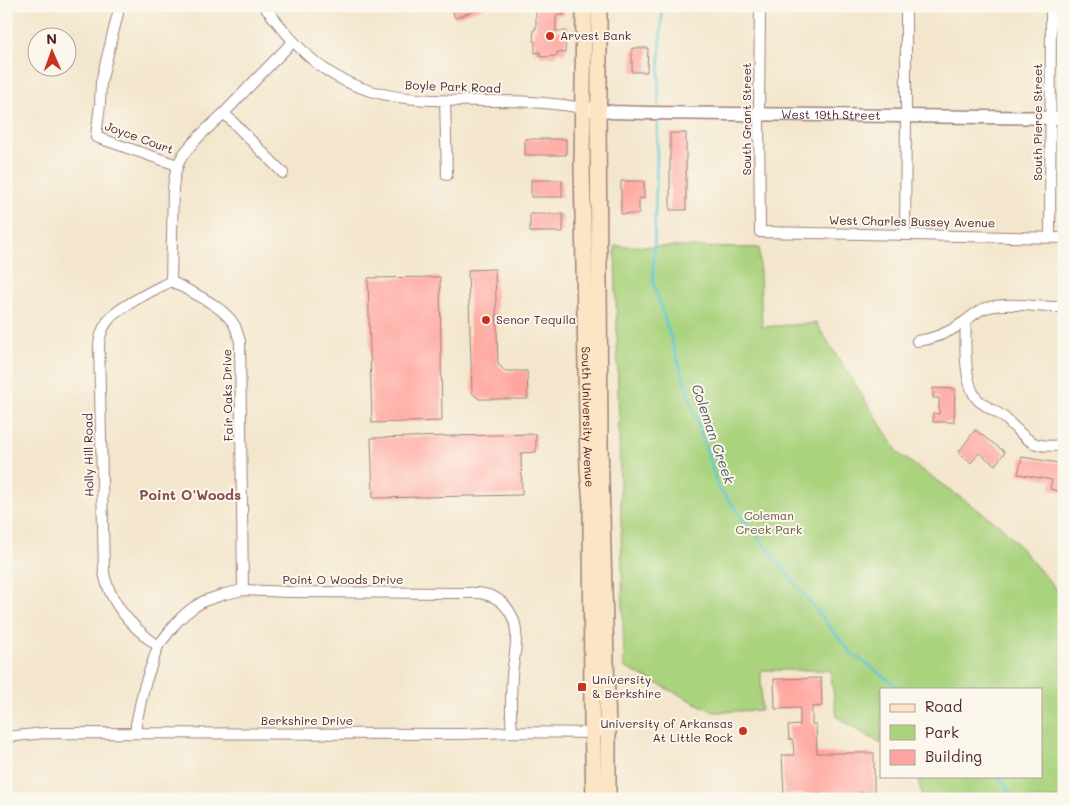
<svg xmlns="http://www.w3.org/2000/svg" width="1070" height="805" viewBox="0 0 1070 805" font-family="Mali,sans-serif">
  <rect width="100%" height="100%" fill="#fbf7ec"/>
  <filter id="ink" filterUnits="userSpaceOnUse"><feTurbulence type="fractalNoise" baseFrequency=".02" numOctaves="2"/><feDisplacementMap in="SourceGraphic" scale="10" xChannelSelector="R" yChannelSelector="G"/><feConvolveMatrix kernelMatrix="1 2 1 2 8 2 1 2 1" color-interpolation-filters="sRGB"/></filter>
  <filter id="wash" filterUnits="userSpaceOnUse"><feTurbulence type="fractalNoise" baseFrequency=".0096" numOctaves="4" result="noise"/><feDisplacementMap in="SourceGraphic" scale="20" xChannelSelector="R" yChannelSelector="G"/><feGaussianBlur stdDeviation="1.12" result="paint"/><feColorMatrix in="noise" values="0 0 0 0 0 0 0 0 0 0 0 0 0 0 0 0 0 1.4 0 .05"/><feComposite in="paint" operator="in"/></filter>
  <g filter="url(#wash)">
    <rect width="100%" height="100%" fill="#f3e6cc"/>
    <path fill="#aad37e" stroke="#7a7954" d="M615 246 759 248 762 327 816 323 899 454 1002 527 1064 598V799H923L917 776H1041V689H881V744L837 717 830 670H761V710L714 712 624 667Z"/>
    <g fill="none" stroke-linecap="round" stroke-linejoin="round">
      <path stroke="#5cc8d4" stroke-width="2.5" d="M658 106 662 6
        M658 120 653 282 718 487 850 652 901 689
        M998 776 1015 799"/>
    </g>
    <g id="blocks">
      <path fill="#ffa59f" d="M451 6H485V7L455 18Z
        M536 6H564V15H556V31H566L565 53 557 52V56L540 57V52L535 53V41H533L534 29H536Z
        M632 48H648L647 72H632Z
        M670 133H686V210H670Z
        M525 139H566V155H525Z
        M531 180H562V197H531Z
        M621 181H644V199L639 198V214H621Z
        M530 214H563V232H530Z
        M495 269 498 364 505 371H527L528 399H479L472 393 468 270Z
        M440 277 442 421 372 423 368 278Z
        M933 388 955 389 954 422H933V413L939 414V398H933Z
        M975 430 1005 452 995 465 979 453 971 463 958 453Z
        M536 434V452L521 453 522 495 373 498 371 438Z
        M1022 457 1064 464V484L1062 492 1050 489 1052 480 1018 474Z
        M821 678 822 706 812 707V724H816L817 753H874V792L858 793V799H821V794H784L782 755H794L793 740 789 739 788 726 800 725V708L775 709 774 679Z"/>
    </g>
  </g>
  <g filter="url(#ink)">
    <use href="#blocks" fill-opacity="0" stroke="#9e827c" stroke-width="1"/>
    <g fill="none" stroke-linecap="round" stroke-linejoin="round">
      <defs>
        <path id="minor" d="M264 6C281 27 297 48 319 65 371 105 433 100 495 101 525 101 554 103 583 108
          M760 6 759 114 760 232 1064 238
          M118 13 101 82 100 104 96 137 177 165
          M445 101 447 175
          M224 113 283 173
          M905 235 906 116V6
          M1050 237 1051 6
          M171 281C192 293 223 305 235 326 237 331 238 336 240 341L243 590
          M171 281 173 188C174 177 176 165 183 155 195 138 211 126 226 111 248 88 270 64 293 42
          M966 321C965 341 963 384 978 400 987 408 999 412 1007 420 1028 440 1031 449 1064 445
          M917 341C934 339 950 332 964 322 971 317 978 310 986 308 1011 301 1038 308 1064 307
          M158 646C133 628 110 604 104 573L99 344C100 334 105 323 112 316 126 303 154 290 171 281
          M136 733V724L144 687 158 646 176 623 185 614 194 607 204 601 225 594 243 590 289 592 461 593C468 593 476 592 484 594 506 598 518 619 516 640 516 652 513 663 512 675 511 694 510 713 512 732
          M6 737 45 733 461 734 512 732 597 733"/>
        <g id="tertiary">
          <path id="s1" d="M589 109 612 112 649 113 1064 118"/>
        </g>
        <g id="secondary">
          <path id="s2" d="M584 6 582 165 588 468 591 504 592 717 594 799"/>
          <path d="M599 6V96L598 110 600 445 608 732V799"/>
        </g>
      </defs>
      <use href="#minor" stroke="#9e827c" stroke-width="12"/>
      <use href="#tertiary" stroke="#9e827c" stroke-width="15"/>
      <use href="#secondary" stroke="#9e827c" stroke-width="18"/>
      <use href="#minor" stroke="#fff" stroke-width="10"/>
      <use href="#tertiary" stroke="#fff" stroke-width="12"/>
      <use href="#secondary" stroke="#fce5c4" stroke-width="15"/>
    </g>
  </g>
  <g fill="#c8321e" stroke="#fbf7ec" stroke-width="2">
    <circle cx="550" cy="36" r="5"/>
    <circle cx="486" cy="320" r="5"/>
    <rect x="577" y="682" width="10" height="10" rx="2.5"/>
    <circle cx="743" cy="731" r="5"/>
  </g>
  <g text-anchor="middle" stroke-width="4" stroke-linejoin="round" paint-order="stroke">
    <g font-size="12" fill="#4a1f2b" stroke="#fbf7ec" text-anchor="start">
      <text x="560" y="40">Arvest Bank</text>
      <text x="496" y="324">Senor Tequila</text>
      <text x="592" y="684">University<tspan x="592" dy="14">&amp; Berkshire</tspan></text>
      <text x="733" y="728" text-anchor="end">University of Arkansas<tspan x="733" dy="14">At Little Rock</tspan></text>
    </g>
    <g font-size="12" fill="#4a1f2b" stroke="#fbf7ec">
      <text transform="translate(453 87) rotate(2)" y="4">Boyle Park Road</text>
      <text dy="4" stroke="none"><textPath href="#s1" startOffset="242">West 19th Street</textPath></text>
      <text transform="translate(747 119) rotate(-90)" y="4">South Grant Street</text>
      <text transform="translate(1038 122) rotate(-90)" y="4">South Pierce Street</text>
      <text transform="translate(139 138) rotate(20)" y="4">Joyce Court</text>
      <text transform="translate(912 222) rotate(1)" y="4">West Charles Bussey Avenue</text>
      <text transform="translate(228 395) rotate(-91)" y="4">Fair Oaks Drive</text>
      <text dy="4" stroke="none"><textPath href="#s2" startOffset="411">South University Avenue</textPath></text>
      <text transform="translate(89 455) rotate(-91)" y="4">Holly Hill Road</text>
      <text x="343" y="584">Point O Woods Drive</text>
      <text x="307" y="725">Berkshire Drive</text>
    </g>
    <g font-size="12" fill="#675544" stroke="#fbf7ec">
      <text x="769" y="520">Coleman<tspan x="769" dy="14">Creek Park</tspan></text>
    </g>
    <g font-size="14" font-style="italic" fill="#505a66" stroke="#fbf7ec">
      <text transform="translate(713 434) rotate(71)" y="5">Coleman Creek</text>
    </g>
    <g font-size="14" font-weight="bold" fill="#894e54" stroke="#fbf7ec">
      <text x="190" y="500">Point O'Woods</text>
    </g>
  </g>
  <rect width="1070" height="805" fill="none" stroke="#fbf7ec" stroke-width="25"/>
  <rect x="880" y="688" width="162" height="90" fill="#fbf7ec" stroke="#b4a19f"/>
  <rect x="890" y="704" width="25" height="8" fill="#fce5c4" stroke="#b4a19f"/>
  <text x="925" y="712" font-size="15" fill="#4a1f2b">Road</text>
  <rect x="890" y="725" width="25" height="15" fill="#aad37e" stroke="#b4a19f"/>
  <text x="925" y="738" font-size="15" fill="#4a1f2b">Park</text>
  <rect x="890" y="750" width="25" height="15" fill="#ffa59f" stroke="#b4a19f"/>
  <text x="925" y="762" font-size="15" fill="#4a1f2b">Building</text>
  <g transform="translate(52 52) rotate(358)"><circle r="24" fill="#fbf7ec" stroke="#b4a19f"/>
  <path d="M0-4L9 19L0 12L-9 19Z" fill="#c8321e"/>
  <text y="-8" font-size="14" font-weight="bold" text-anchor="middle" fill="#4a1f2b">N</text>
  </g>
</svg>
